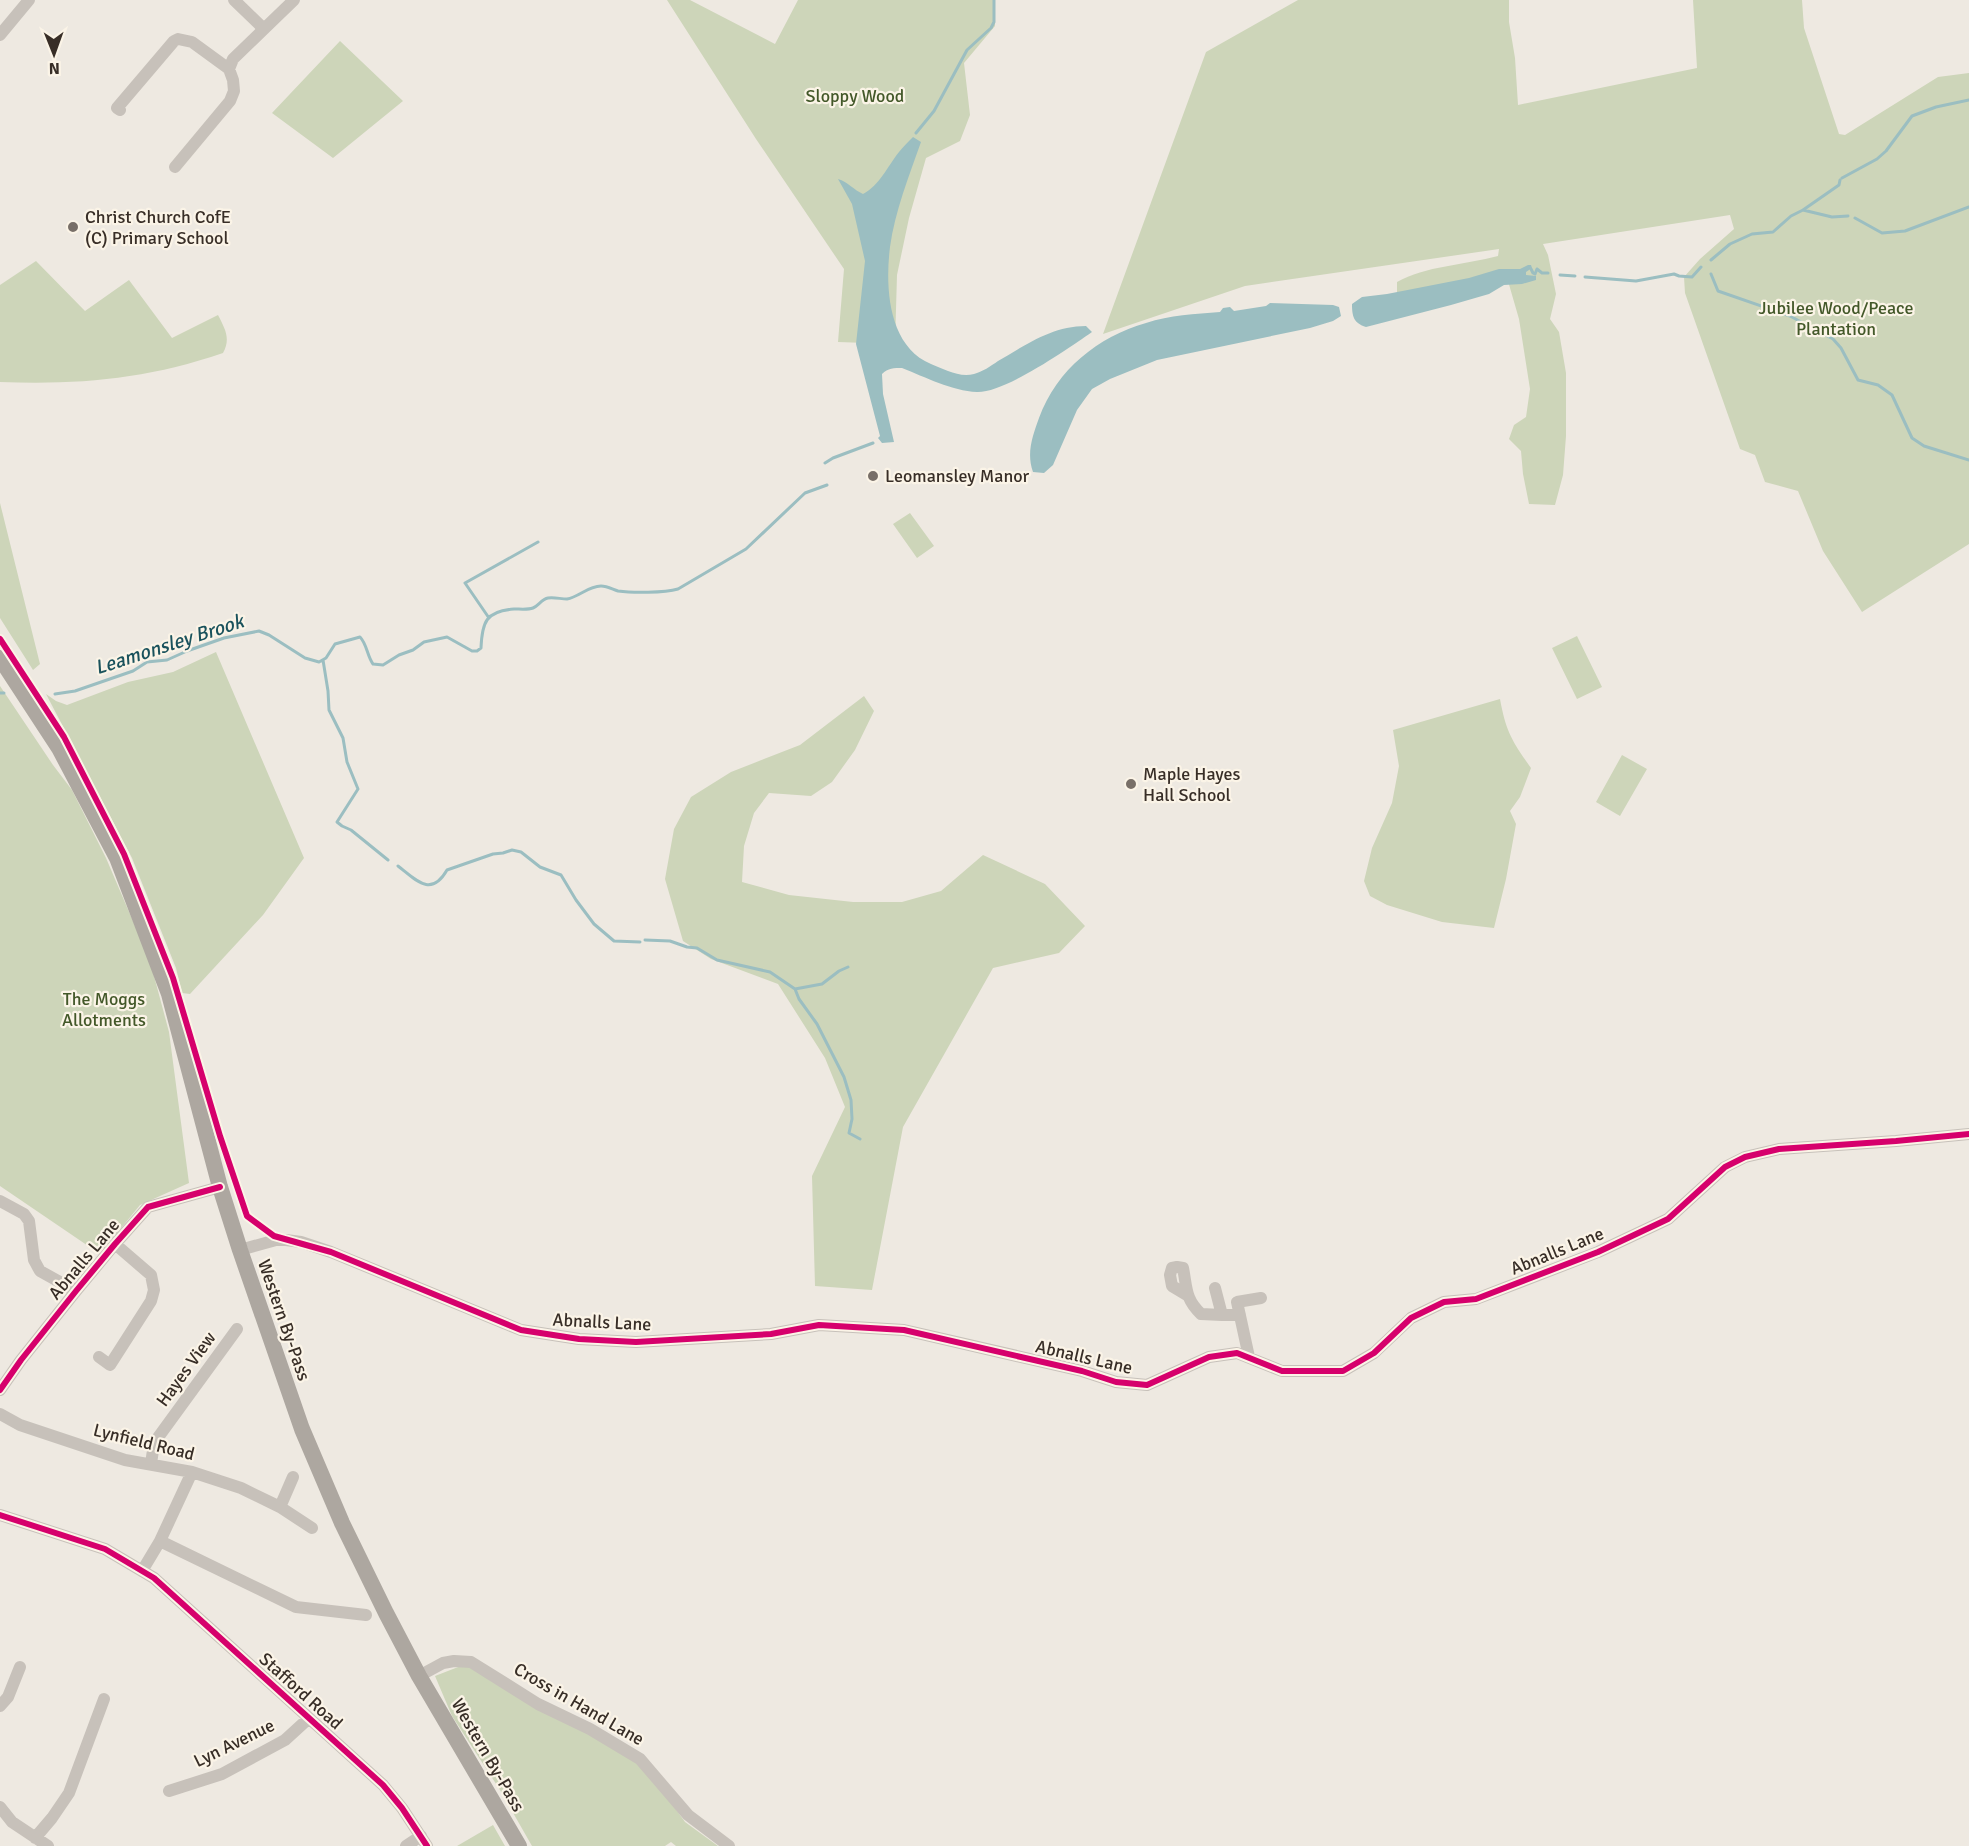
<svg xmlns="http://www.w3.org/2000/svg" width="1969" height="1846" viewBox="0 0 1969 1846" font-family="Signika,sans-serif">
  <rect width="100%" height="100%" fill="#eee9e1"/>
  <path fill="#cdd5b9" d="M667 0H690L775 44 798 0H995V26L964 63 970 115 960 141 926 158 909 218 897 275 895 344 838 342 844 269 756 139Z
    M1298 0H1509V22L1515 58 1518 105 1697 68 1693 0H1802L1804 28 1839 134 1845 135 1938 77 1969 73V544L1862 612 1823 551 1798 491 1765 482 1755 455 1740 449 1685 293 1684 277 1700 259 1734 229 1730 215 1543 244 1548 255 1556 294 1550 319 1559 332 1566 373V436L1563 475 1555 505 1529 504 1523 474 1521 451 1509 439 1514 425 1526 417 1530 389 1519 319 1508 281 1397 293V282C1425 266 1465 265 1498 256L1499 249 1245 286 1103 334 1206 52Z
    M340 41 403 101 333 158 272 113Z
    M36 261 85 311 129 280 172 338 218 315C225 329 231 338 223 353 147 379 80 385 0 382V285Z
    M0 503 40 664 33 670 0 618Z
    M910 513 934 546 917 558 893 524Z
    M1577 636 1602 687 1577 699 1552 648Z
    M216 652 304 858 263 915 190 994 182 993 176 968 132 858 46 694 56 701 67 705 128 682 173 672Z
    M0 686 53 765 72 790 106 858 150 961 169 1032 189 1183 140 1205 100 1254 0 1186Z
    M864 696 874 711 855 750 832 782 811 796 769 793 754 813 744 846 742 882 789 895 853 902H902L941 891 983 855 1045 884 1085 926 1059 953 993 968 903 1127 872 1290 815 1286 812 1176 845 1107 825 1058 778 984 711 959 683 941 665 879 674 829 691 797 731 772 800 745Z
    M1500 699C1506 732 1512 741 1531 768L1520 797 1510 811 1516 824 1506 879 1494 928 1442 922 1387 905 1370 896 1364 881 1372 848 1392 803 1399 766 1393 730Z
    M1622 755 1647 769 1620 816 1596 802Z
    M471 1662 640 1759 685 1822 718 1846H676L671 1842 665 1846H532L500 1790 452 1716 435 1676Z
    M493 1825 505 1846H457Z"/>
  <path fill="#9bbec1" d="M913 137 921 142C909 176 895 211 890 247 885 287 888 346 931 364 944 369 959 378 974 374 982 372 991 366 998 361 1026 345 1052 326 1086 326L1092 332C1068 349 1004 393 977 392 952 391 925 377 902 368 894 368 888 368 882 374L883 394 894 442 882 443 878 438 880 436 856 344 865 261 852 204 838 179C848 182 854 190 863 194 880 185 887 167 899 152 903 147 908 142 913 137Z
    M1528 265H1531L1532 268 1526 272V275L1536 276V280L1522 284 1504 285 1489 294 1451 305 1366 327C1354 323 1352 317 1352 304L1362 297 1387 294 1469 278 1499 269H1520Z
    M1270 303 1333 305 1339 307 1341 316 1333 321 1310 328 1157 360 1110 379 1092 389 1077 410 1053 465 1044 473 1033 472C1026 453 1033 435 1039 418 1057 369 1098 337 1146 323 1170 315 1195 314 1220 312L1223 308 1230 307 1234 311 1266 306Z"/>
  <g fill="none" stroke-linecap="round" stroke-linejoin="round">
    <path stroke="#9bbec1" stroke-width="3" d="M916 133 934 111 967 50 991 28 994 22V0
      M1842 178 1877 159 1886 151 1912 116 1936 107 1969 100
      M1803 210 1832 217 1848 216
      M1855 218 1882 233 1905 231 1969 207
      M1711 260 1730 244 1752 234 1773 232 1791 216 1803 210 1839 185 1840 180
      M1531 269 1533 273 1535 274 1537 269 1542 273H1548
      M1711 274 1718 291 1790 316 1833 339 1841 348 1858 380 1878 385 1892 395 1912 438 1924 446 1969 460
      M1560 275 1575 276
      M1585 277 1636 281 1674 274 1679 276 1692 277 1701 267
      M825 463 833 458 873 443
      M489 618 465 583 538 542
      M323 660 328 691 329 710 343 738 347 762 358 789 337 822 342 826 351 830 388 860
      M0 693H4
      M55 694 75 691 133 671 147 662 167 660 187 651 224 638 259 631 269 635 305 658 319 662 326 658 335 644 360 637C367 644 367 656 373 664L383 665 399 655 413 650 424 642 447 637 472 651H477L481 648C482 622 486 611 514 609 520 609 528 610 533 608 538 606 542 599 548 598 554 597 561 599 567 599 579 597 588 586 601 586 607 586 612 589 618 591 632 593 664 593 678 589L746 549 805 493 827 485
      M398 866C416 880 431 898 447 870L493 854 503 853 512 850 521 852 540 867 561 875 576 900 594 924 614 941 640 942
      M645 940 670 941 687 947 697 948 717 960 770 972 795 989 799 999 817 1024 844 1077 851 1100 852 1119 849 1133 860 1139
      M795 989 822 984 839 971 848 967"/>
    <path stroke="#c7c1ba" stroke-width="12" d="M234 0 264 29
      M0 35 29 0
      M120 110 117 108 174 41 178 39 192 42 229 69
      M175 167 230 101 234 91 233 80 229 69 233 59 294 0
      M0 1201 24 1214 29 1221 34 1260 40 1271 76 1291
      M240 1250 276 1240H286L301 1242 331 1252 521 1330 579 1339 636 1342 771 1334 819 1325 904 1330 1082 1371 1116 1382 1147 1385 1209 1357 1237 1353 1282 1371H1343L1374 1353 1411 1318 1444 1302 1476 1299 1598 1252 1668 1219 1725 1167 1745 1157 1779 1149 1896 1141 1969 1134
      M1215 1288 1222 1315H1240
      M1187 1295 1172 1286 1170 1275 1172 1268 1177 1267 1183 1268C1187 1288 1185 1299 1201 1314L1222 1315
      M99 1357 110 1365 151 1301 154 1290 151 1275 115 1244
      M1249 1357 1237 1302 1261 1298
      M0 1390 21 1360 76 1291 115 1244 148 1207 220 1187
      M0 1414 20 1425 125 1460 192 1472 241 1488 280 1507 312 1528
      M151 1464 154 1443 237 1329
      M280 1507 293 1477
      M0 1515 105 1549 154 1578 383 1785 402 1808 427 1846
      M160 1541 296 1607 366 1615
      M142 1571 160 1541 192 1472
      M419 1676 443 1663 454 1661 471 1662 538 1704 590 1729 640 1759 688 1815 729 1846
      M0 1706 8 1697 20 1667
      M169 1791 222 1774 285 1740 308 1719
      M0 1807 12 1822 48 1846
      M35 1838 52 1818 69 1793 104 1699
      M406 1846 421 1836"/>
    <path stroke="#ada7a0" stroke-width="16" d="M0 658 59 748 117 858 169 994 220 1187 240 1250 302 1429 342 1523 386 1613 419 1676 519 1846"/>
    <defs>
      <path id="cycleway" d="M0 639 64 737 124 854 173 978 220 1136 247 1216 274 1236 331 1252 521 1330 579 1339 636 1342 771 1334 819 1325 904 1330 1082 1371 1116 1382 1147 1385 1209 1357 1237 1353 1282 1371H1343L1374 1353 1411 1318 1444 1302 1476 1299 1598 1252 1668 1219 1725 1167 1745 1157 1779 1149 1896 1141 1969 1134
        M0 1390 21 1360 76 1291 115 1244 148 1207 220 1187
        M0 1515 105 1549 154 1578 383 1785 402 1808 427 1846"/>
    </defs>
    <use href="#cycleway" stroke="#fbf4e7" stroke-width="10"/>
    <use href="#cycleway" stroke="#d6006c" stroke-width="6"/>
  </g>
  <g fill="#786f68" stroke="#fbf4e7" stroke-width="2">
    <circle cx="73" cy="227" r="6"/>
    <circle cx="873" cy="476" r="6"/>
    <circle cx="1131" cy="784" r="6"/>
  </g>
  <g text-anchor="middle" stroke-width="4.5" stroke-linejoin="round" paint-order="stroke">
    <g font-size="18" fill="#435829" stroke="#fbf4e7">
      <text x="855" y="102">Sloppy Wood</text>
      <text x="1836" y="314">Jubilee Wood/Peace<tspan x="1836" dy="21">Plantation</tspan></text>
      <text x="104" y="1005">The Moggs<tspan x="104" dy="21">Allotments</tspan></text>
    </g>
    <g font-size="18" fill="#382e27" stroke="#fbf4e7" text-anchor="start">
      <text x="85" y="223">Christ Church CofE<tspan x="85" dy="21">(C) Primary School</tspan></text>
      <text x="885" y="482">Leomansley Manor</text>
      <text x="1143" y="780">Maple Hayes<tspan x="1143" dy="21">Hall School</tspan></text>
    </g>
    <g font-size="18" fill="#382e27" stroke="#fbf4e7">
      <text transform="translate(1557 1251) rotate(-22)" y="6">Abnalls Lane</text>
      <text transform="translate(84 1259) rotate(-50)" y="6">Abnalls Lane</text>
      <text transform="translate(284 1320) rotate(71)" y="6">Western By-Pass</text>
      <text transform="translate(602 1322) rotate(3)" y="6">Abnalls Lane</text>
      <text transform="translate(1084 1357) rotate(13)" y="6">Abnalls Lane</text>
      <text transform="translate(186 1369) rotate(-54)" y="6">Hayes View</text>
      <text transform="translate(144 1442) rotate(14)" y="6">Lynfield Road</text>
      <text transform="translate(301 1691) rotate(42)" y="6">Stafford Road</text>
      <text transform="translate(579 1704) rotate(30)" y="6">Cross in Hand Lane</text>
      <text transform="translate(234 1743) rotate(-26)" y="6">Lyn Avenue</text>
      <text transform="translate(488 1755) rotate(60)" y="6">Western By-Pass</text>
    </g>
    <g font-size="20" font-style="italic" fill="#1a525c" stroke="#fbf4e7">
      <text transform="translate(169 644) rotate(-18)" y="7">Leamonsley Brook</text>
    </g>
  </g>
  <g transform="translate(54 54) rotate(179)" stroke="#fbf4e7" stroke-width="4.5" paint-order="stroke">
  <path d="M0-4.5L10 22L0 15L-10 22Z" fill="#382e27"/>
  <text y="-9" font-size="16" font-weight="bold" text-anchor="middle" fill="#382e27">N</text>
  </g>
</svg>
